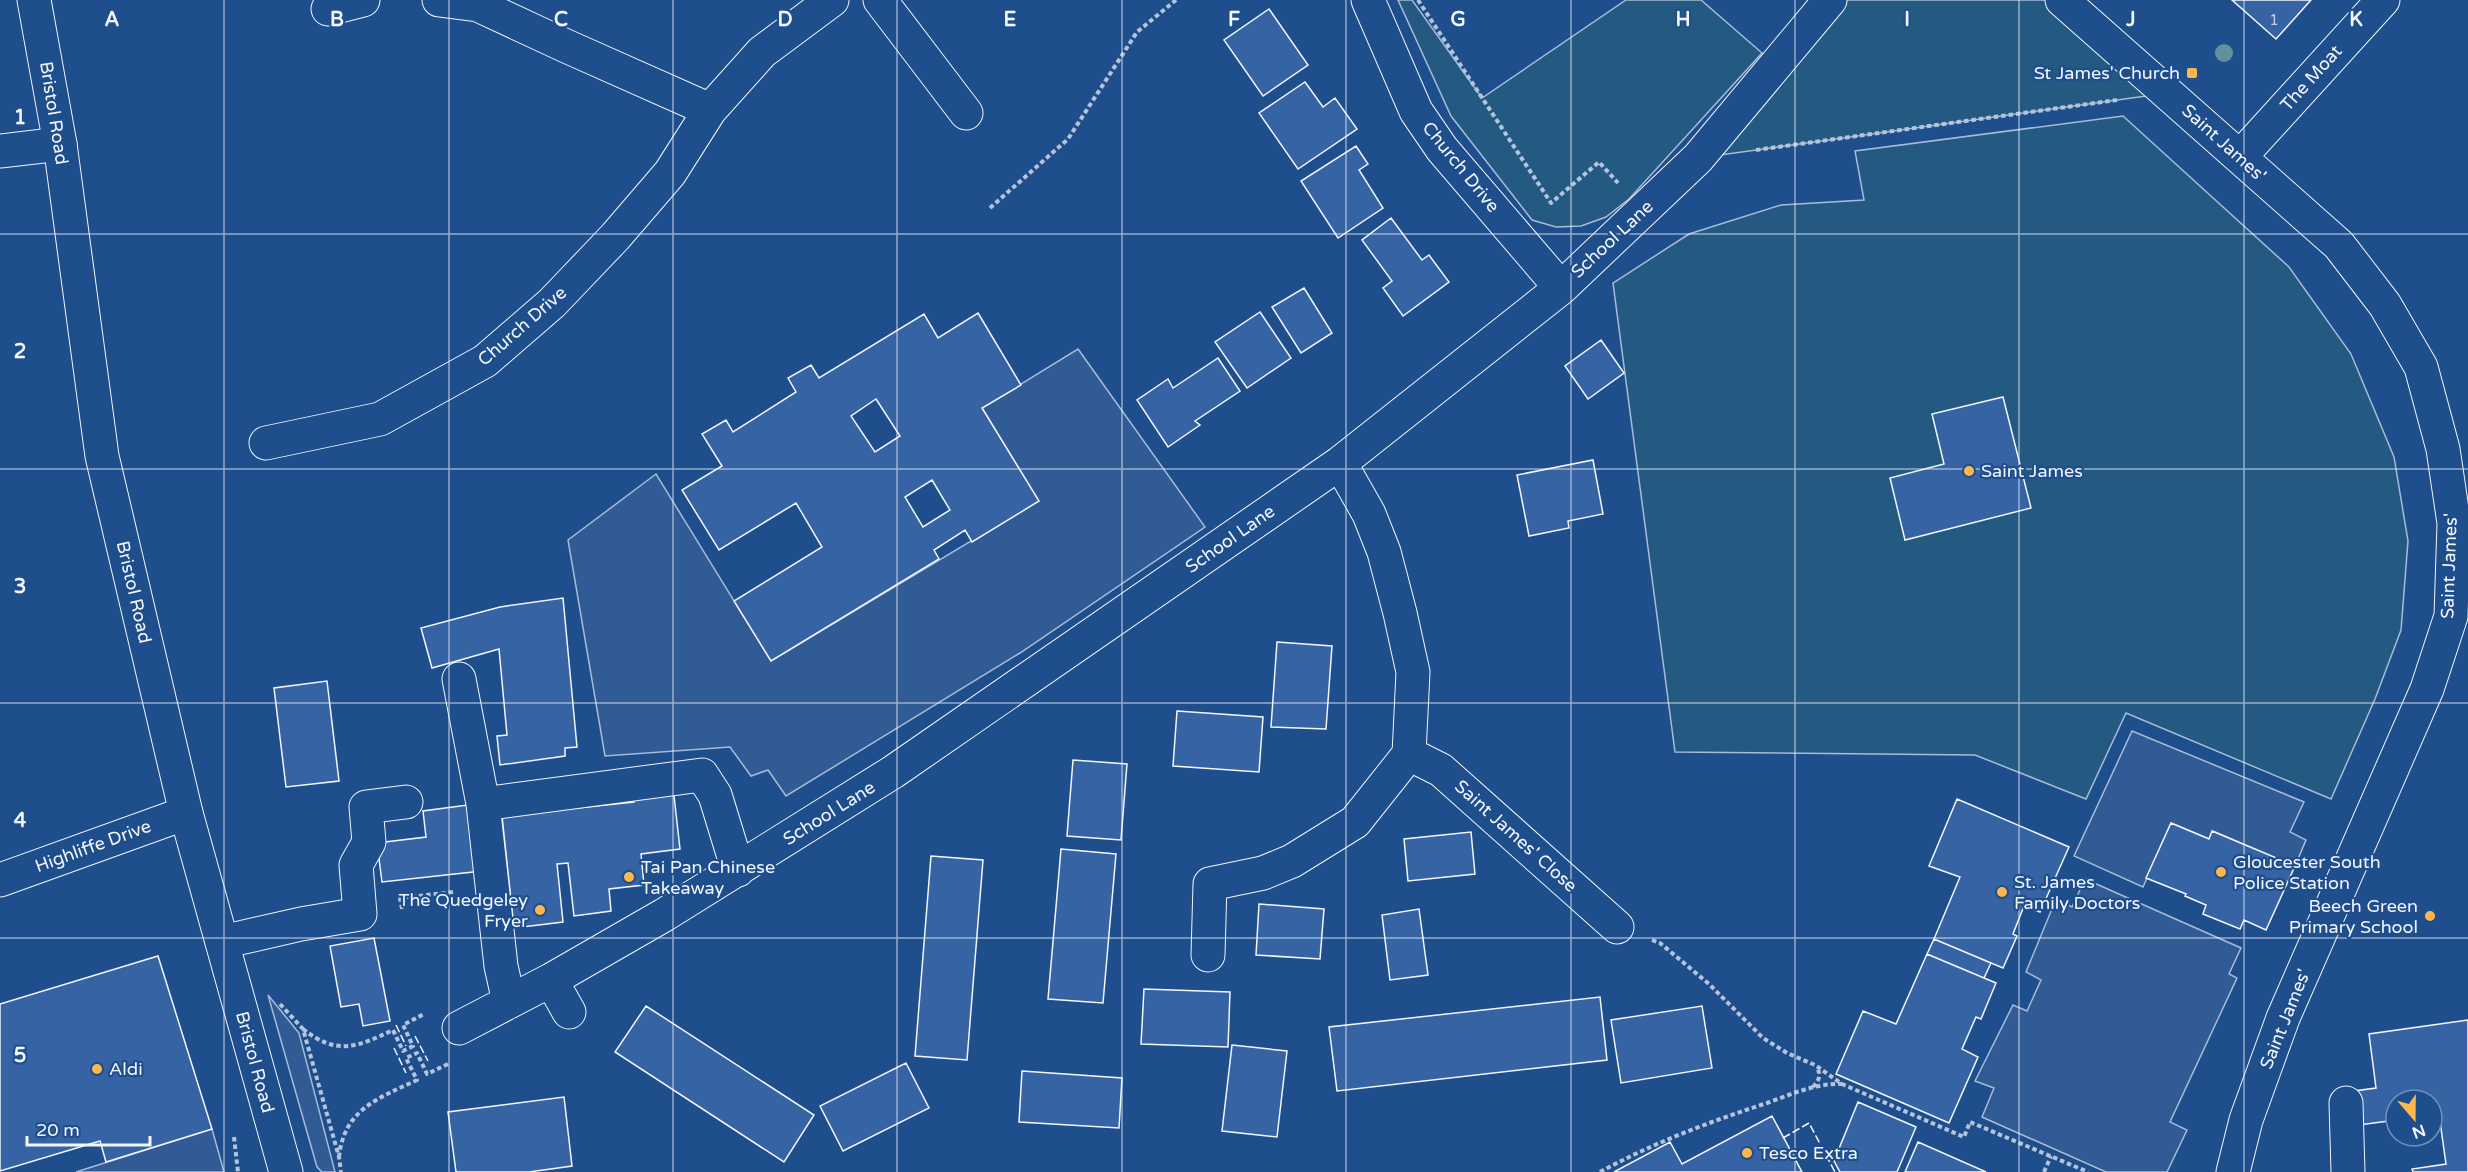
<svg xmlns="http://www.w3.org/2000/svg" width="2468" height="1172" viewBox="0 0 2468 1172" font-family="'Varela Round',sans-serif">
  <rect width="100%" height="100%" fill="#1f4e8c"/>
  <path fill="#245a82" stroke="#a8bbd7" stroke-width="1.5" d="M1398 0H1412L1482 98 1626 0H1701L1762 53 1629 199 1606 217 1581 226 1556 227 1532 220 1451 116Z
    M1830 0H2062L2168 93 1698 158Z
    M2123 116 2289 267 2351 354 2394 457 2408 541 2401 630 2375 699 2331 799 2126 713 2086 799 1975 755 1675 752 1613 283 1689 234 1781 205 1864 200 1855 151Z"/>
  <path fill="#305b95" stroke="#a8bbd7" stroke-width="1.5" d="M1078 349 1205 527 1020 653 786 796 768 770 751 776 730 747 605 756 568 540 656 474 771 661 1038 501 982 408Z
    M2132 731 2304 802 2290 832 2306 840 2295 866 2213 831 2209 839 2171 823 2143 887 2074 856Z
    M2085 879 2241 948 2229 974 2237 978 2170 1122 2187 1130 2167 1172H2106L1982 1117 1994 1088 1975 1081 2013 1005 2027 1011 2041 980 2026 972 2056 899 2072 907Z
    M268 995 299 1033 335 1172H322L317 1167Z
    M212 1129 224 1172H76Z"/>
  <path fill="#3563a3" stroke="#f2f6ff" stroke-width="1.5" fill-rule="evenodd" d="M2232 0H2311L2276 39Z
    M1269 9 1308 65 1263 96 1224 40Z
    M1305 82 1323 107 1335 98 1357 129 1298 169 1259 113Z
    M1356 146 1368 164 1359 170 1383 208 1338 238 1301 181Z
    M1391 218 1422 260 1429 255 1449 282 1403 316 1383 288 1392 281 1362 240Z
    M1304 288 1332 333 1301 353 1272 307Z
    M1260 312 1291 358 1247 388 1215 342Z
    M978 313 1021 385 982 408 1039 501 972 542 965 530 934 550 939 559 771 661 734 601 822 547 796 503 719 550 682 490 722 466 702 434 726 420 733 432 796 392 788 378 811 365 819 378 924 314 938 338ZM876 399 900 436 875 452 851 416ZM932 480 950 510 923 527 905 497Z
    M1601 340 1624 373 1588 399 1565 366Z
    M1218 358 1240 391 1195 421 1200 425 1168 447 1137 400 1168 379 1173 388Z
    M2003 397 2031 508 1905 540 1890 478 1944 464 1932 414Z
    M1593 460 1603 514 1568 521 1569 528 1529 536 1517 475Z
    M563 598 577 747 565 748V756L500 765 497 736 507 735 499 649 432 668 421 628 500 607Z
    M1277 642 1332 646 1326 729 1271 727Z
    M327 681 339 781 286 787 274 688Z
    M1177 711 1263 717 1259 772 1173 766Z
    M1073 760 1127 764 1121 840 1067 836Z
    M673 787 680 849 641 854 644 885 609 889 611 911 574 916 568 863 557 864 563 922 514 928 502 816 634 802 633 791Z
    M1957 799 2069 847 2040 912 2024 906 2013 934 2017 936 2003 968 1934 939 1960 877 1929 866Z
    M475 804 482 871 382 882 377 843 426 837 423 811Z
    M2171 823 2209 839 2212 831 2295 866 2266 930 2244 920 2240 929 2203 914 2206 905 2185 896 2186 894 2146 878Z
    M1471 832 1475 874 1408 881 1404 839Z
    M1061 849 1116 854 1103 1003 1048 999Z
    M931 856 983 860 967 1060 915 1056Z
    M1259 904 1324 909 1320 959 1256 955Z
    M1419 909 1428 975 1390 980 1382 915Z
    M374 938 390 1021 363 1026 359 1004 341 1007 330 946Z
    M1934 939 1991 963 1984 978 1927 954Z
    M1927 954 1996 983 1981 1019 1976 1017 1962 1049 1978 1057 1949 1123 1836 1074 1863 1011 1896 1024Z
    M158 956 212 1129 106 1162 100 1141 0 1171V1004Z
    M1144 989 1230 992 1228 1047 1141 1044Z
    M1600 997 1607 1060 1337 1091 1329 1027Z
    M646 1006 814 1115 784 1162 615 1052Z
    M1702 1006 1712 1068 1621 1083 1611 1020Z
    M2468 1020V1172H2413L2412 1169 2446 1164 2439 1114 2432 1115V1100H2396V1120L2359 1125 2354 1091 2376 1088 2369 1034Z
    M1232 1045 1287 1051 1277 1137 1222 1131Z
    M906 1063 929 1108 843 1151 820 1106Z
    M1022 1071 1122 1078 1119 1128 1019 1122Z
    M564 1097 572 1166 529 1172H456L448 1112Z
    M1858 1102 1916 1127 1897 1172H1840L1834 1161Z
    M1772 1116 1802 1172H1614L1670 1142 1682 1164Z
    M1918 1142 1986 1172H1905Z"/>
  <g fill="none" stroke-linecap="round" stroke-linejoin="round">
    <defs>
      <path id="minor" d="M439 0 478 5 566 46 710 110
        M880 0 966 113
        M1368 0 1416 111 1442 149 1561 288
        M2062 0 2339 245 2385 305 2421 367 2443 449 2454 523 2451 616 2427 689 2283 1018 2246 1120 2233 1172
        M328 9 363 0
        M0 151 60 144
        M2240 157 2383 0
        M266 443 380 419 485 361 552 303 615 237 670 173 710 110 762 52 832 0
        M1340 463 1369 514 1384 552 1400 613 1413 672 1409 754 1441 770 1617 927
        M459 679 483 804 501 966 509 1002
        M483 804 702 775 715 795 738 870
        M0 880 186 813
        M222 942 301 924 360 914 356 865 369 842 366 807 406 802
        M1208 955 1210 884 1263 873 1292 861 1355 822 1409 754
        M551 980 569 1012
        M459 1028 551 980 664 915 893 772 1340 463 1561 288 1698 158 1830 0
        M2346 1103 2348 1172"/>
      <path id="major" d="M34 0 60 144 102 456 186 813 286 1172"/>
    </defs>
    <use href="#minor" stroke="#f2f6ff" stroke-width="35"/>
    <use href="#major" stroke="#f2f6ff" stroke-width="35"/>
    <path stroke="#b3c4dc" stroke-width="4" stroke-dasharray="4.5 3" stroke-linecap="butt" d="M1418 0 1551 203 1599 162 1618 183
      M1756 150 2117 100
      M990 208 1068 139 1137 32 1176 0
      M402 909 400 898 454 892
      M1652 940 1660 943 1709 984 1763 1038 1787 1053 1815 1065 1842 1084 1964 1137 1970 1122 2088 1172
      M280 1004 303 1029 339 1157 341 1172
      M303 1029C337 1056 357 1047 393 1030L403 1051 413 1046 403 1025 424 1014
      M1813 1087C1818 1081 1822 1076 1817 1068
      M234 1137 238 1172
      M339 1157C344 1109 379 1098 417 1080L406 1058 417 1053 427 1074 448 1064
      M1600 1172C1653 1143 1709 1122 1767 1103 1792 1094 1816 1083 1842 1084
      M2044 1172 2051 1156"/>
    <use href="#minor" stroke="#1f4e8c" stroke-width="33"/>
    <use href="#major" stroke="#1f4e8c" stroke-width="33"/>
    <path stroke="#f2f6ff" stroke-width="1.5" stroke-dasharray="8 3" stroke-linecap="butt" d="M396 1025 406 1046
      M415 1036 428 1061
      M394 1048 406 1073
      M1783 1138 1809 1123 1835 1172"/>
  </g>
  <circle fill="#61919a" cx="2224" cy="53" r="9"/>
  <path fill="none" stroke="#f2f6ff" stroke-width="1.5" stroke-opacity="0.55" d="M224 0V1172M449 0V1172M673 0V1172M897 0V1172M1122 0V1172M1346 0V1172M1571 0V1172M1795 0V1172M2019 0V1172M2244 0V1172M0 234H2468M0 469H2468M0 703H2468M0 938H2468"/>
  <g fill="#ffb74d" stroke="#1f4e8c" stroke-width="2">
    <rect x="2186" y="67" width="12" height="12" rx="3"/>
    <circle cx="1969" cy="471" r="6"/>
    <circle cx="2221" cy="872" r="6"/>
    <circle cx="629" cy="877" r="6"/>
    <circle cx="2002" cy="892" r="6"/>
    <circle cx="540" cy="910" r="6"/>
    <circle cx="2430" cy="916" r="6"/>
    <circle cx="97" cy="1069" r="6"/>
    <circle cx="1747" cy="1153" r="6"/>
  </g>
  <g text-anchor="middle" stroke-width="4.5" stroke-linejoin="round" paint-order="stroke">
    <g font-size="15" fill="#c3d1e8">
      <text x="2274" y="25">1</text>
    </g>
    <g font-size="18" fill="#f2f6ff" stroke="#1f4e8c" text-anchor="start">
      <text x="2180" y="79" text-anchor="end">St James' Church</text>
      <text x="1981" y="477">Saint James</text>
      <text x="2233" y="868">Gloucester South<tspan x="2233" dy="21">Police Station</tspan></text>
      <text x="641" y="873">Tai Pan Chinese<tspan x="641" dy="21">Takeaway</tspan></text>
      <text x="2014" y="888">St. James<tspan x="2014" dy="21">Family Doctors</tspan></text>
      <text x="528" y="906" text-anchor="end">The Quedgeley<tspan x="528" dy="21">Fryer</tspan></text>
      <text x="2418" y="912" text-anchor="end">Beech Green<tspan x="2418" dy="21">Primary School</tspan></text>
      <text x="109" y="1075">Aldi</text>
      <text x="1759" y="1159">Tesco Extra</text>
    </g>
    <g font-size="18" fill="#f2f6ff" stroke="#1f4e8c">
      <text transform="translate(2311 78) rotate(-48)" y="6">The Moat</text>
      <text transform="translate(54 113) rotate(81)" y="6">Bristol Road</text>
      <text transform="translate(2224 143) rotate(42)" y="6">Saint James'</text>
      <text transform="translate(1461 167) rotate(51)" y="6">Church Drive</text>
      <text transform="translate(1612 239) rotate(-43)" y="6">School Lane</text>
      <text transform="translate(522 326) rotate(-41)" y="6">Church Drive</text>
      <text transform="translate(1230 539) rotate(-35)" y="6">School Lane</text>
      <text transform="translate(2449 566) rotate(-88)" y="6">Saint James'</text>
      <text transform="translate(134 592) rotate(77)" y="6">Bristol Road</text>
      <text transform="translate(829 813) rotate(-32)" y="6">School Lane</text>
      <text transform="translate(1516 836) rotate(42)" y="6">Saint James' Close</text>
      <text transform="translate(93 846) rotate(-20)" y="6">Highliffe Drive</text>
      <text transform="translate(2285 1019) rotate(-68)" y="6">Saint James'</text>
      <text transform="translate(255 1062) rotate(75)" y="6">Bristol Road</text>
    </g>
  </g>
  <g font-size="20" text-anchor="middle" font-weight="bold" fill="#f2f6ff" stroke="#1f4e8c" stroke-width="4.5" stroke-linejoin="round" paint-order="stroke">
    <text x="112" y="26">A</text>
    <text x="337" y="26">B</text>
    <text x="561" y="26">C</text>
    <text x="785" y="26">D</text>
    <text x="1010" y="26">E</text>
    <text x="1234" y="26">F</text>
    <text x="1458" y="26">G</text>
    <text x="1683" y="26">H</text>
    <text x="1907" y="26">I</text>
    <text x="2131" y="26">J</text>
    <text x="2356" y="26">K</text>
    <text x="20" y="124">1</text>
    <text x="20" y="358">2</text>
    <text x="20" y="593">3</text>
    <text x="20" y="827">4</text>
    <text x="20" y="1062">5</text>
  </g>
  <g transform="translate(2414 1118) rotate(160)"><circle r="28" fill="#1f4e8c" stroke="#7391ba" stroke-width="1.5"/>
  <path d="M0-4.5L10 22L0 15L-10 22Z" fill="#ffb74d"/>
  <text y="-9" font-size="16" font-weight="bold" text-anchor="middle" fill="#f2f6ff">N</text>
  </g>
  <path d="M27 1136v9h123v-9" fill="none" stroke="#f2f6ff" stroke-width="3"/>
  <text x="36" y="1136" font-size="18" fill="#f2f6ff" stroke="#1f4e8c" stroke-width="4.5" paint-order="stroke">20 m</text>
</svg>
